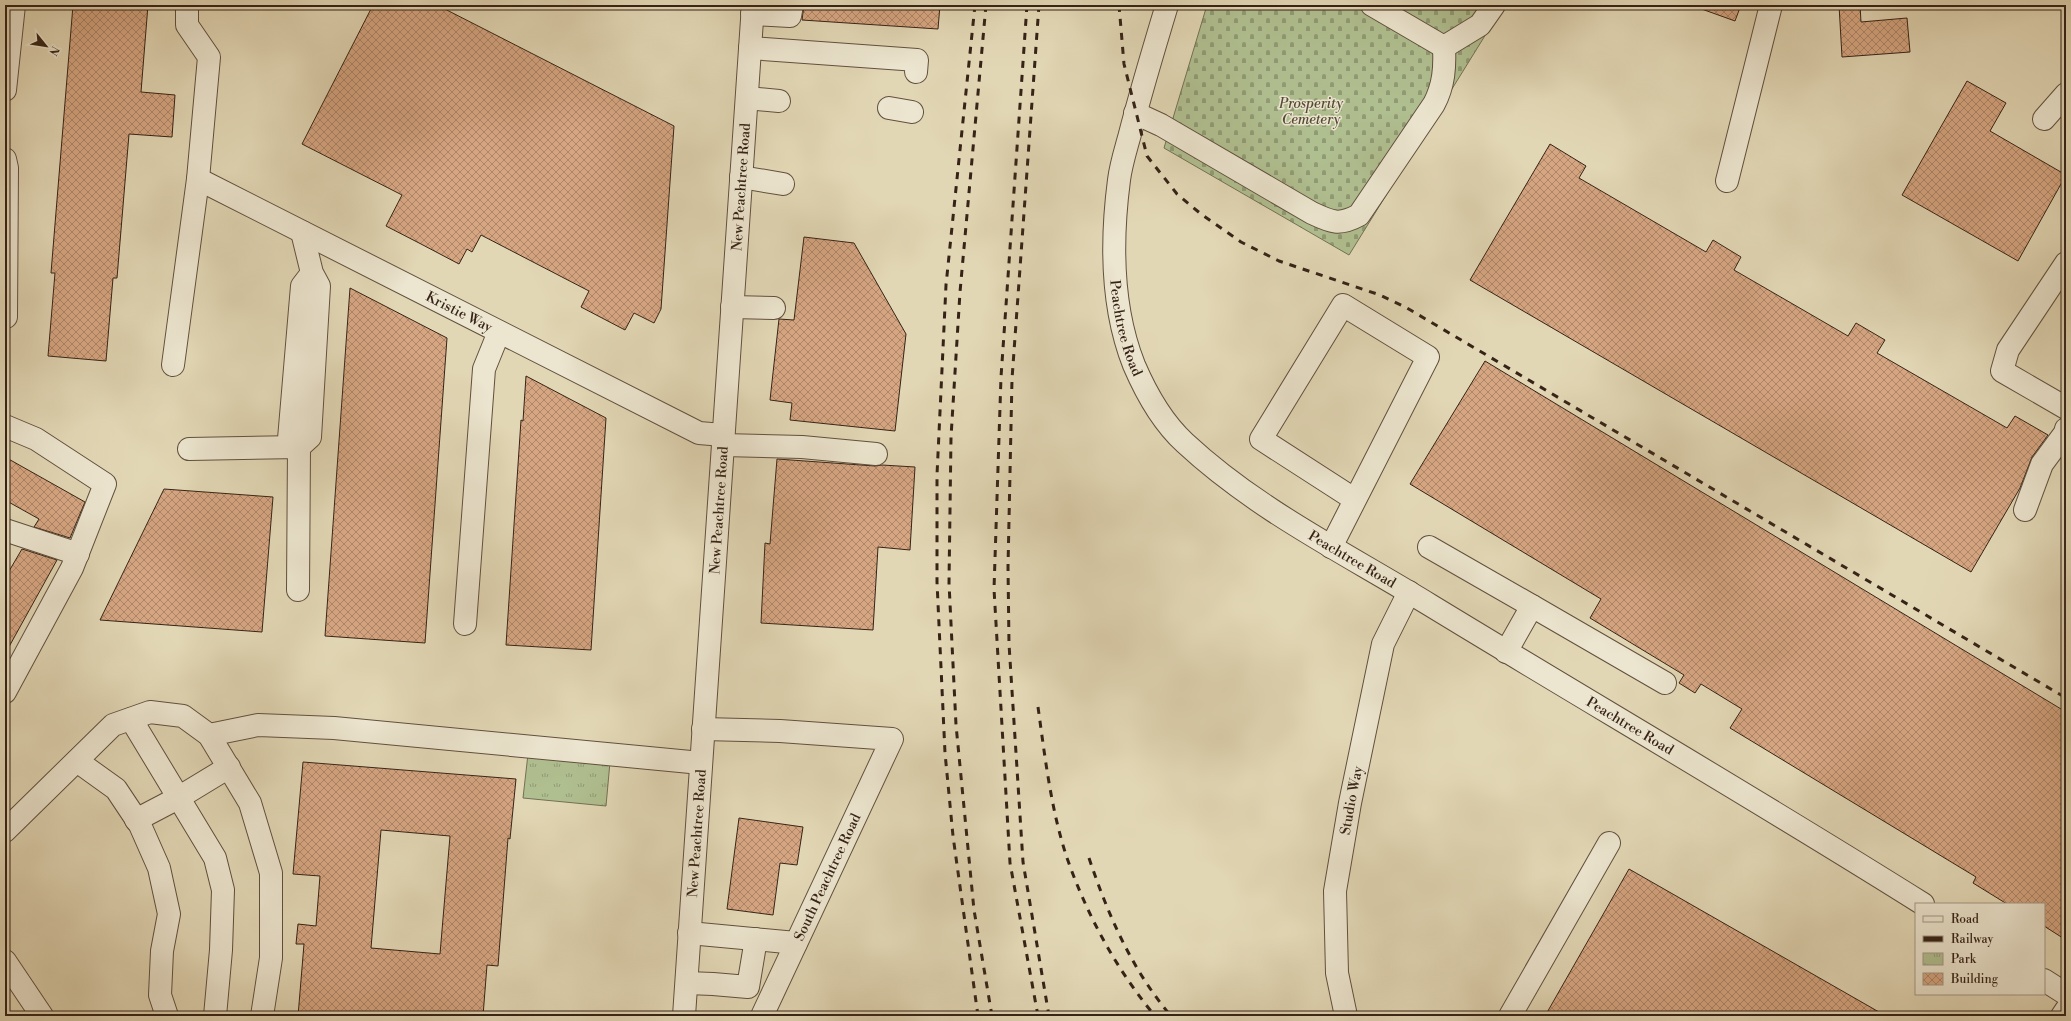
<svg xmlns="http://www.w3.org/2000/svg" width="2071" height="1021" viewBox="0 0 2071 1021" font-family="'Libre Bodoni',serif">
  <defs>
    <pattern id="cemetery-stones" width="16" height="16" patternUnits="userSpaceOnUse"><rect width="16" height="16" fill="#b0bf90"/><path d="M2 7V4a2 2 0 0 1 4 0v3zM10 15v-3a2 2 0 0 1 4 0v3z" fill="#909b75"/></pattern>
    <pattern id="park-tufts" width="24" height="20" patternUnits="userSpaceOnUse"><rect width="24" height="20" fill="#b0bf90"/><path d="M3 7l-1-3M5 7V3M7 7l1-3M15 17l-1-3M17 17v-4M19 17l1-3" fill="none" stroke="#909b75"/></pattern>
    <pattern id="building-cross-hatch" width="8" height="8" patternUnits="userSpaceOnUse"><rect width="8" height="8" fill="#d6a682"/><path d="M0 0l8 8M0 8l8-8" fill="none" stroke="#ae8769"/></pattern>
  </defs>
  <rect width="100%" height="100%" fill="#e2d7b5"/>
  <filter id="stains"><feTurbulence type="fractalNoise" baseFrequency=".005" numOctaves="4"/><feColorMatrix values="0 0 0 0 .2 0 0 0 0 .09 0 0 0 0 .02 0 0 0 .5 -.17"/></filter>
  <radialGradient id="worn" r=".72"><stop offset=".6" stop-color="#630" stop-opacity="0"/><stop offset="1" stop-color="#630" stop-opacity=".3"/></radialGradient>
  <path fill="url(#cemetery-stones)" stroke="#737154" d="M1207 5H1504L1349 255 1164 148Z"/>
  <path fill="url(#park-tufts)" stroke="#737154" d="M528 754 610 762 606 806 523 798Z"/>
  <path fill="url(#building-cross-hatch)" stroke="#362317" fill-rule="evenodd" d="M73 5H148L141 92 175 95 172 137 129 134 117 278H113L106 361 48 356 55 273H51Z
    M373 5H437L674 126 661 309 654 323 634 313 625 330 581 307 589 291 481 235 472 252 467 249 459 264 421 244 386 226 402 195 302 144Z
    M804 5H940L938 29 802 20Z
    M1696 5H1741L1735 21 1696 7Z
    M1839 5H1860L1861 22 1907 18 1910 52 1842 57Z
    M1967 81 2006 103 1990 131 2066 175 2018 261 1902 195Z
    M1550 144 1586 166 1579 178 1706 252 1713 240 1741 257 1734 270 1848 336 1856 323 1885 340 1877 353 2007 428 2015 416 2048 435 2032 457 2020 488 1971 572 1470 280Z
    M804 237 854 243 906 334 895 431 790 420 792 403 770 400 779 319 794 320Z
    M350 288 447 338 425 643 325 636Z
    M1485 361 2066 712V940L2044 926V904H2007L1973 883 1976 877 1730 728 1742 709 1701 684 1695 693 1679 683 1684 675 1590 618 1601 599 1410 484Z
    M526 376 606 418 591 650 506 645 521 420 523 421Z
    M5 457 85 502 70 538 34 527 39 519 5 500Z
    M777 459 875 466 882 465 915 467 910 550 878 547 873 630 761 623 765 543 770 544Z
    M164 489 273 497 262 632 100 620Z
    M22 549 57 560 5 654V578Z
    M303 762 516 779 510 839 508 838 498 966 487 965 483 1016H298L304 944H296L298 924 316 926 320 876 293 874ZM381 830 450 836 440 954 371 948Z
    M739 818 803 827 797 865 780 863 773 915 727 909Z
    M1629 869 1886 1016H1545Z"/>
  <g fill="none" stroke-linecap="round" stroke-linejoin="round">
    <defs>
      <g id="minor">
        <path id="s1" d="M1167 5C1154 48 1141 91 1130 134 1126 149 1121 164 1119 180 1111 241 1111 307 1134 365 1146 393 1162 422 1185 443 1257 510 1347 554 1430 605 1594 705 1761 802 1923 904"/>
        <path d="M1372 5 1444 47 1480 25 1494 5"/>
        <path d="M752 14 790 16 792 5"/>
        <path d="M750 48 917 60 916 72"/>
        <path d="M5 90 14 5"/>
        <path d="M747 98 779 101"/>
        <path d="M889 108 912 112"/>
        <path d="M1135 113 1161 125 1312 213C1331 222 1339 226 1359 215L1434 104C1444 85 1445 67 1444 47"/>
        <path d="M2044 119 2066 94"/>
        <path d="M5 159 7 168 6 317"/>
        <path d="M741 177 783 184"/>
        <path id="s2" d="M198 179 699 433 723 435"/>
        <path d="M1727 181 1771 5"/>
        <path d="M302 232 312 273 319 286 310 437 299 447 289 439 302 286 312 273"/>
        <path d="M2066 263 2008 350 2002 371 2066 408"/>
        <path d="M732 307 774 308"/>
        <path d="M173 365 198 179 209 57 187 25V5"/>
        <path d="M5 426 36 439 105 484 72 568 5 692"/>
        <path d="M723 445 802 447 876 454"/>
        <path d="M189 449 299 447 298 590"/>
        <path d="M2025 510 2042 464 2065 433 2066 429"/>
        <path d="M5 530 78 554"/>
        <path d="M1331 547 1428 357 1343 305 1261 439 1354 499"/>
        <path d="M1429 547 1532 606 1506 652"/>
        <path d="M1532 606 1665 683"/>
        <path d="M465 624 484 369 499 332"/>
        <path d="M131 719 215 858 223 890 221 950 215 1016"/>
        <path d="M703 729 780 731 892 739 762 1016"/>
        <path d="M209 735 258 725 334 728 701 763"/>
        <path d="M77 761 116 789 140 825 159 868 169 914 162 951 160 995 167 1016"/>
        <path d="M136 820 178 798 229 767"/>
        <path d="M5 831 113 725 150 712 183 716 209 735 250 803 271 873V958L262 1016"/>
        <path d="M689 933 796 943"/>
        <path d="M5 961 42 1016"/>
        <path d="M2044 980 2066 994"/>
        <path d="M687 983 713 984 748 987 756 939"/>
        <path id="s3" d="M684 1016 753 5"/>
        <path id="s4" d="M1346 1016 1337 973 1335 891 1350 803 1383 644 1409 592"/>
        <path d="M1510 1016 1609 843"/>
        <path d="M2062 1016 2066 1010"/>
      </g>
    </defs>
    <use href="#minor" stroke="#61503e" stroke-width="24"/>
    <use href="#minor" stroke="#ece5cf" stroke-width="22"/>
    <path stroke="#362317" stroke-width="3" stroke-dasharray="7 7" stroke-linecap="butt" d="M975 5 946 285 937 475V582L945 753 953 836 978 1016
      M986 5 960 292 951 437 949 583 956 725 974 910 992 1016
      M1027 5 1001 377 994 589 1010 863 1038 1016
      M1039 5 1012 379 1008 567 1009 644 1023 862 1049 1016
      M1119 5 1124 64 1147 156 1177 194 1201 214 1241 242 1279 261 1380 295 1407 308 2066 698
      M1038 707C1045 757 1051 810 1067 858 1087 915 1116 969 1155 1016
      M1089 858C1108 915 1132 970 1171 1016"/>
  </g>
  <g text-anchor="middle" stroke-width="3" stroke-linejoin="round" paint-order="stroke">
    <g font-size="14" font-style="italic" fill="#544a35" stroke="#ece5cf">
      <text x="1311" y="108">Prosperity<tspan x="1311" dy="16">Cemetery</tspan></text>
    </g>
    <g font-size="14" fill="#362317" stroke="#ece5cf">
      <text dy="5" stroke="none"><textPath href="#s3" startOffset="831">New Peachtree Road</textPath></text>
      <text dy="5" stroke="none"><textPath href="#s2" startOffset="293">Kristie Way</textPath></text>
      <text dy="5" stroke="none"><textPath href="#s1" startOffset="331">Peachtree Road</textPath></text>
      <text dy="5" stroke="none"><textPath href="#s3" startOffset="507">New Peachtree Road</textPath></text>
      <text dy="5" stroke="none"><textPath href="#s1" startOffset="667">Peachtree Road</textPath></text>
      <text dy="5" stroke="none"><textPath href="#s1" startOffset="991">Peachtree Road</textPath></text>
      <text dy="5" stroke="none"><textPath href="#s4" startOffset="218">Studio Way</textPath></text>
      <text dy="5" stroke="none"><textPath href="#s3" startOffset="183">New Peachtree Road</textPath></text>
      <text transform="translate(827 877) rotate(-65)" y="5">South Peachtree Road</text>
    </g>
  </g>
  <rect width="2071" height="1021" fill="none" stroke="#e2d7b5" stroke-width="20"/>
  <rect x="6" y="6" width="2059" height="1009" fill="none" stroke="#362317" stroke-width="2"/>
  <rect x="10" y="10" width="2051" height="1001" fill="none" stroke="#362317"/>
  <rect x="1915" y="903" width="130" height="92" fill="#ece5cf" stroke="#a39785"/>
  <rect x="1923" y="916" width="20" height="6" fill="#ece5cf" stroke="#a39785"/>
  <text x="1951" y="923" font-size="12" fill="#362317">Road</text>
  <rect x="1923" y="936" width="20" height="6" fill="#362317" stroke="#a39785"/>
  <text x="1951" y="943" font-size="12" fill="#362317">Railway</text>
  <rect x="1923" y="953" width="20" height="12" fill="url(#park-tufts)" stroke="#a39785"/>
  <text x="1951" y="963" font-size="12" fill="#362317">Park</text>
  <rect x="1923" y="973" width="20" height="12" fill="url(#building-cross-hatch)" stroke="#a39785"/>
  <text x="1951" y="983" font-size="12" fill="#362317">Building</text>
  <g transform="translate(46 46) rotate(120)" stroke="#ece5cf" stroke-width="3" paint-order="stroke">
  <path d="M0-3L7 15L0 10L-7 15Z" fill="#362317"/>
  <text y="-6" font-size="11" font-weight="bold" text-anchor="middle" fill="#362317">N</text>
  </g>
  <rect width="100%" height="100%" filter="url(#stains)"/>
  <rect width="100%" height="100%" fill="url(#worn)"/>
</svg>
